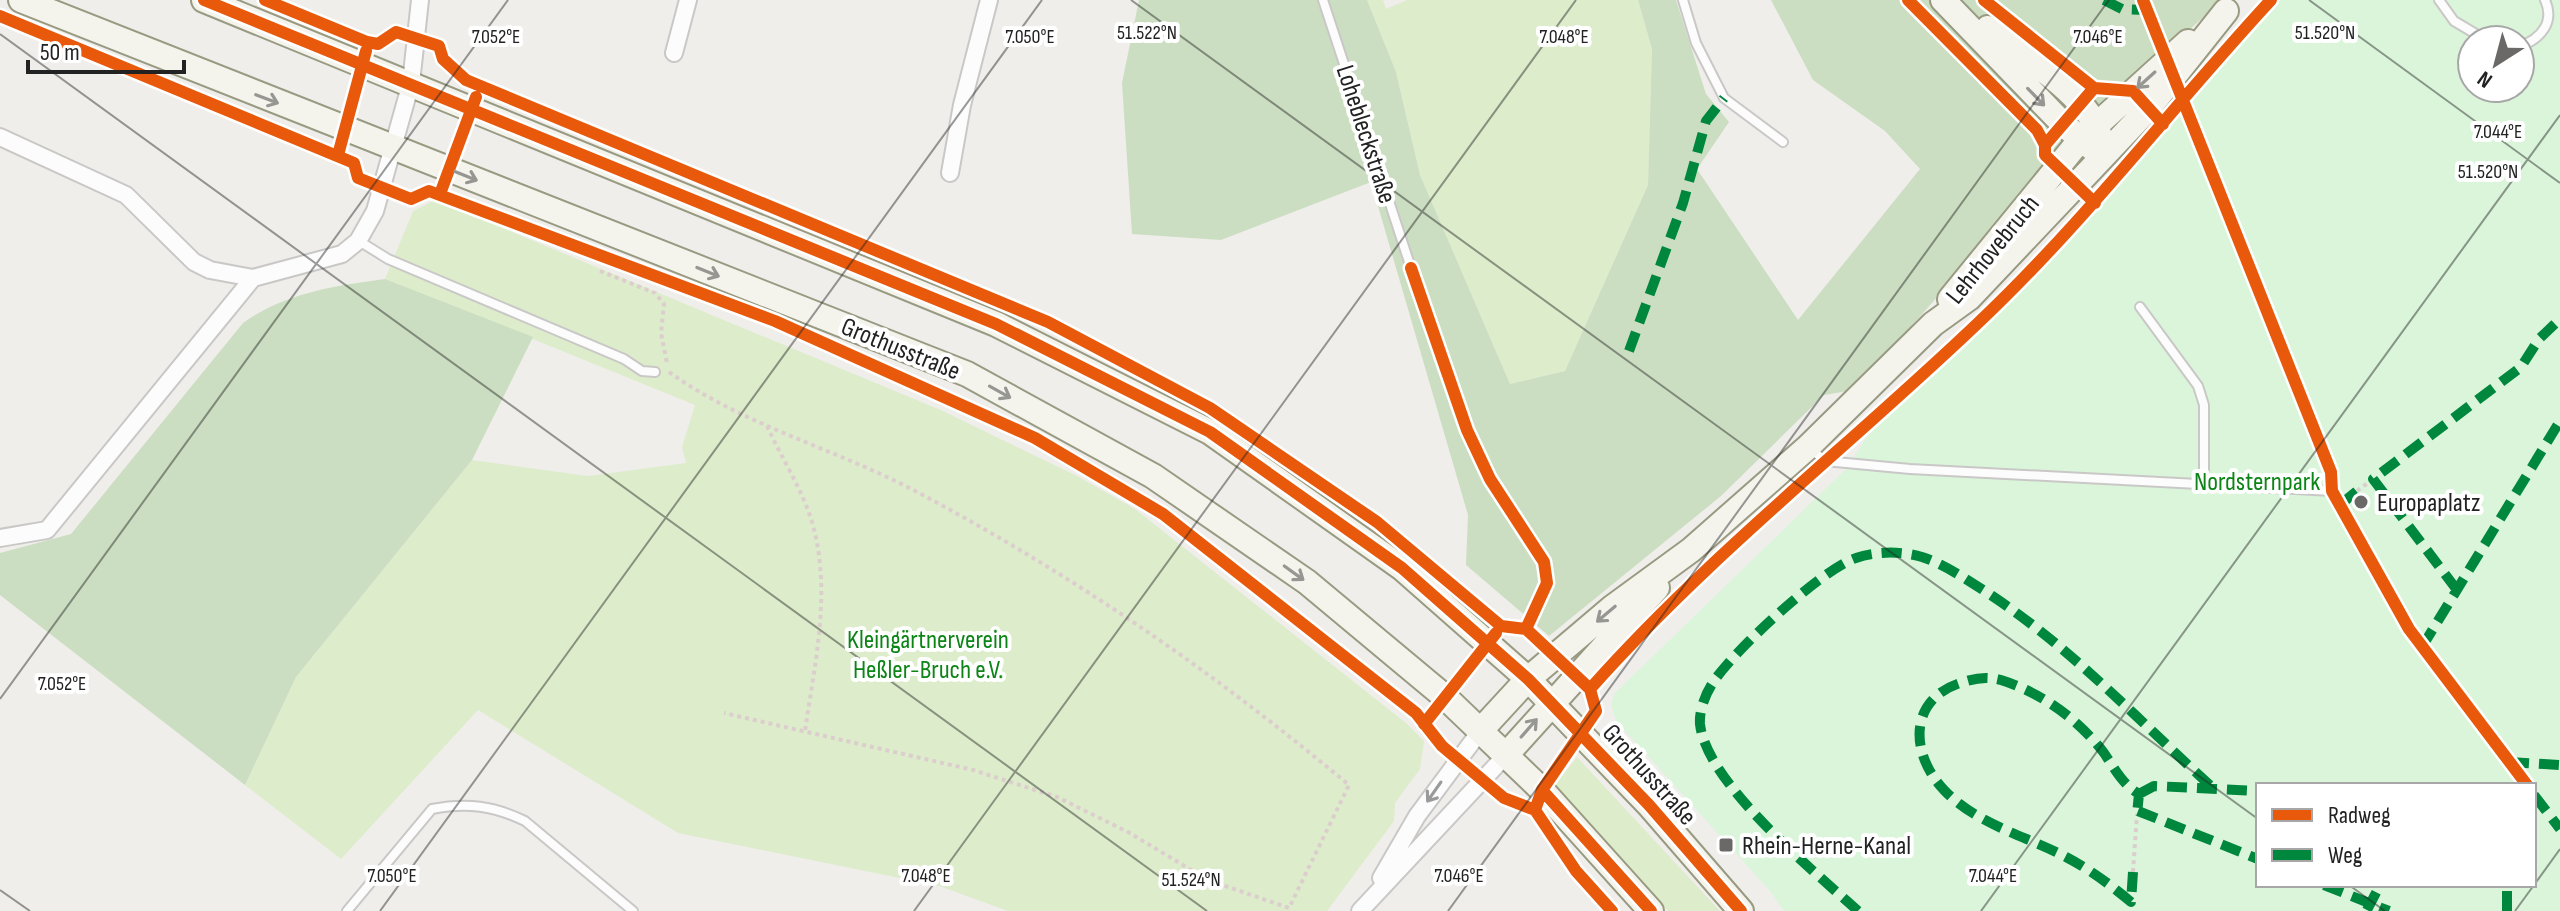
<svg xmlns="http://www.w3.org/2000/svg" width="2560" height="911" viewBox="0 0 2560 911" font-family="'Sofia Sans Condensed',sans-serif">
  <rect width="100%" height="100%" fill="#f0eeeb"/>
  <path fill="#ddeccb" d="M1367 0H1383L1386 9 1407 0H1638L1652 49 1648 185 1565 371 1510 384 1420 175 1396 72Z
    M435 200 943 411 1077 476 1135 509 1406 723 1424 741 1420 769 1395 803 1394 821 1327 911H1008L939 886 678 833 478 710 341 859 245 785 296 677 472 460 588 476 686 463 682 447 695 405 385 279 413 211Z
    M1577 757 1720 911H1668L1555 785Z"/>
  <path fill="#cbdec1" d="M1139 0H1367L1396 72 1420 175 1510 384 1565 371 1648 185 1652 49 1638 0H1676L1706 94 1729 122 1697 169 1798 320 1920 169 1885 131 1813 80 1771 0H2223L2129 83 1854 390 1824 395 1721 496 1549 636 1466 565 1468 515 1371 182 1221 240 1132 234 1122 83Z
    M385 279 533 337 472 460 296 677 245 785 0 595V553L71 534 243 323C285 293 334 286 385 279Z"/>
  <path fill="#daf5da" fill-rule="evenodd" d="M2268 0H2560V911H1784L1770 891 1616 721 1611 704 1615 693 1847 468 1877 421 2007 303 2110 197ZM2472 40H2520V88H2472ZM2258 785H2534V885H2258Z"/>
  <g fill="none" stroke-linecap="round" stroke-linejoin="round">
    <defs>
      <path id="lane" d="M1323 0 1411 268
        M1683 0 1696 43 1724 98 1783 142
        M2439 0 2454 21 2486 40
        M2520 46C2541 39 2555 22 2545 0
        M359 241 388 259 624 359 642 371 655 372
        M2140 307 2198 386 2204 405V484
        M1810 448 1825 461 1910 469 2332 491
        M347 911 432 809C467 802 494 806 525 821L633 911"/>
      <path id="street" d="M674 53 688 0
        M0 137 126 195 194 262 210 270 253 278 342 254 358 241 375 211 411 83 420 0
        M950 173 962 105 989 0
        M0 538 47 530 253 278
        M1381 878 1417 816 1481 730
        M1360 911 1506 755"/>
      <path id="secondary" d="M21 0 967 374 1153 476 1307 582 1445 697 1542 790 1651 911
        M204 0 996 324 1210 432 1402 568 1528 679 1649 805 1741 911
        M1943 0 2064 125 2092 148
        M1988 28C2020 54 2091 97 2100 137
        M1950 299 2080 140 2188 42
        M1481 730 1528 679 1613 607 1691 550 1808 447 1933 324 1969 298 2148 109 2226 11
        M1506 755 1657 588"/>
    </defs>
    <use href="#lane" stroke="#c9c8c7" stroke-width="12"/>
    <use href="#street" stroke="#c9c8c7" stroke-width="20"/>
    <use href="#secondary" stroke="#999a82" stroke-width="28"/>
    <path stroke="#dccecd" stroke-width="4" stroke-dasharray="4 4" stroke-linecap="butt" d="M600 271 655 293 664 304 661 333 667 363
      M669 372C744 426 837 449 919 493 1073 575 1215 673 1349 785L1289 908 1208 880 1128 832 1057 797 973 770 724 713
      M767 426C781 457 802 489 812 522 832 590 815 662 805 731
      M2357 491 2373 479
      M2133 872 2137 814"/>
    <use href="#lane" stroke="#fdfcfc" stroke-width="8"/>
    <use href="#street" stroke="#fdfcfc" stroke-width="16"/>
    <use href="#secondary" stroke="#f4f4ed" stroke-width="24"/>
    <path stroke="#00873e" stroke-width="10" stroke-dasharray="20 10" stroke-linecap="butt" d="M2104 0 2122 9 2147 10
      M1629 351 1683 203 1706 121 1724 98
      M2341 504 2357 491
      M2457 590 2373 479 2521 367 2539 339 2560 319
      M2422 647 2560 421
      M2509 762 2560 765
      M2139 794 2154 786 2258 791
      M2534 795 2560 829
      M2138 811 2258 859
      M2133 872 2131 902C2111 885 2089 869 2066 857 2026 836 1976 824 1944 790 1910 754 1908 700 1960 683 1975 678 1986 676 2001 680 2042 693 2078 719 2104 753 2115 769 2122 784 2139 794L2137 814
      M2324 885 2389 911
      M2367 910 2380 885
      M1858 911C1815 872 1706 783 1700 724 1699 711 1705 695 1712 684 1731 653 1822 569 1856 558 1876 551 1902 551 1922 557 1943 564 1961 576 1980 588 2067 643 2138 720 2214 789
      M2507 911V885"/>
    <defs>
      <path id="cycleway" d="M204 0 996 324 1210 432 1402 568 1528 679 1649 805 1741 911
        M265 0 367 42 378 44 396 32 439 46 443 59 466 80 1048 322 1210 408 1377 522 1501 626 1526 629 1590 689 1596 711 1542 790 1535 810
        M1908 0 2037 130 2045 145
        M1984 0 2094 88
        M2143 0 2331 472 2332 491 2409 629 2527 785
        M0 16 354 163 358 178 411 199 429 191 775 321 1035 438 1163 514 1416 713 1442 746 1504 798 1535 810 1576 871 1612 911
        M338 155 366 51
        M440 194 476 97
        M2095 203 2045 155V145L2094 88 2133 91 2163 124
        M1411 268 1467 430 1490 479 1544 562 1547 583 1526 629
        M1590 689C1708 556 1849 446 1978 323 2084 223 2172 107 2271 0
        M1424 724 1496 633
        M1542 790 1651 911"/>
    </defs>
    <use href="#cycleway" stroke="#fff" stroke-width="17"/>
    <use href="#cycleway" stroke="#e8590c" stroke-width="12"/>
  </g>
  <defs><path id="oneway-shaft" d="M-6 0H5M1.5-3L5.5 0L1.5 3" fill="none" stroke-width="1.6" stroke-linecap="round" stroke-linejoin="round" transform="scale(2)"/></defs>
  <g stroke="#969692">
    <use href="#oneway-shaft" transform="translate(2146 80) rotate(138)"/>
    <use href="#oneway-shaft" transform="translate(2036 97) rotate(46)"/>
    <use href="#oneway-shaft" transform="translate(267 99) rotate(21)"/>
    <use href="#oneway-shaft" transform="translate(466 176) rotate(22)"/>
    <use href="#oneway-shaft" transform="translate(708 272) rotate(22)"/>
    <use href="#oneway-shaft" transform="translate(1000 392) rotate(29)"/>
    <use href="#oneway-shaft" transform="translate(1294 573) rotate(36)"/>
    <use href="#oneway-shaft" transform="translate(1606 614) rotate(140)"/>
    <use href="#oneway-shaft" transform="translate(1529 728) rotate(-49)"/>
  </g>
  <use stroke="#9a9a9a" href="#oneway-shaft" transform="translate(1434 792) rotate(125)"/>
  <path fill="none" stroke="#222" stroke-width="2" stroke-opacity="0.45" d="M1131 0 2258 819M2309 0 2560 183M0 34 1207 911M0 699 508 0M2349 885 2385 911M2534 885 2560 849M0 890 30 911M380 911 1042 0M914 911 1576 0M1448 911 2109 0M1981 911 2560 115M2515 911 2534 885"/>
  <g fill="#6a6968" stroke="#fff" stroke-width="3">
    <circle cx="2361" cy="502" r="8"/>
    <rect x="1718" y="837" width="16" height="16" rx="4"/>
  </g>
  <g text-anchor="middle" stroke-width="8" stroke-linejoin="round" paint-order="stroke">
    <g font-size="26" fill="#222" stroke="#fff">
      <text transform="translate(1367 134) rotate(72)" y="9">Lohebleckstraße</text>
      <text transform="translate(1992 249) rotate(-51)" y="9">Lehrhovebruch</text>
      <text transform="translate(901 348) rotate(22)" y="9">Grothusstraße</text>
      <text transform="translate(1650 774) rotate(48)" y="9">Grothusstraße</text>
    </g>
    <g font-size="26" fill="#0c8416" stroke="#fff">
      <text x="2257" y="490">Nordsternpark</text>
      <text x="928" y="648">Kleingärtnerverein<tspan x="928" dy="30">Heßler-Bruch e.V.</tspan></text>
    </g>
    <g font-size="26" fill="#222" stroke="#fff" text-anchor="start">
      <text x="2377" y="511">Europaplatz</text>
      <text x="1742" y="854">Rhein-Herne-Kanal</text>
    </g>
  </g>
  <g font-size="20" text-anchor="middle" fill="#222" stroke="#fff" stroke-width="8" stroke-linejoin="round" paint-order="stroke">
    <text x="2325" y="39">51.520°N</text>
    <text x="1147" y="39">51.522°N</text>
    <text x="1030" y="43">7.050°E</text>
    <text x="1564" y="43">7.048°E</text>
    <text x="2098" y="43">7.046°E</text>
    <text x="496" y="43">7.052°E</text>
    <text x="2498" y="138">7.044°E</text>
    <text x="2488" y="178">51.520°N</text>
    <text x="62" y="690">7.052°E</text>
    <text x="392" y="882">7.050°E</text>
    <text x="926" y="882">7.048°E</text>
    <text x="1459" y="882">7.046°E</text>
    <text x="1993" y="882">7.044°E</text>
    <text x="1191" y="886">51.524°N</text>
  </g>
  <rect x="2256" y="783" width="280" height="104" fill="#ffffff" stroke="#a7a7a7" stroke-width="2"/>
  <rect x="2272" y="809" width="40" height="12" fill="#e8590c" stroke="#a7a7a7" stroke-width="2"/>
  <text x="2328" y="823" font-size="24" fill="#222222">Radweg</text>
  <rect x="2272" y="849" width="40" height="12" fill="#00873e" stroke="#a7a7a7" stroke-width="2"/>
  <text x="2328" y="863" font-size="24" fill="#222222">Weg</text>
  <g transform="translate(2496 64) rotate(216)"><circle r="38" fill="#ffffff" stroke="#a7a7a7" stroke-width="2"/>
  <path d="M0-6L14 30L0 20L-14 30Z" fill="#6a6968"/>
  <text y="-12" font-size="22" font-weight="bold" text-anchor="middle" fill="#222222">N</text>
  </g>
  <path d="M28 60v12h156v-12" fill="none" stroke="#222222" stroke-width="4"/>
  <text x="40" y="60" font-size="24" fill="#222222" stroke="#ffffff" stroke-width="6" paint-order="stroke">50 m</text>
</svg>
